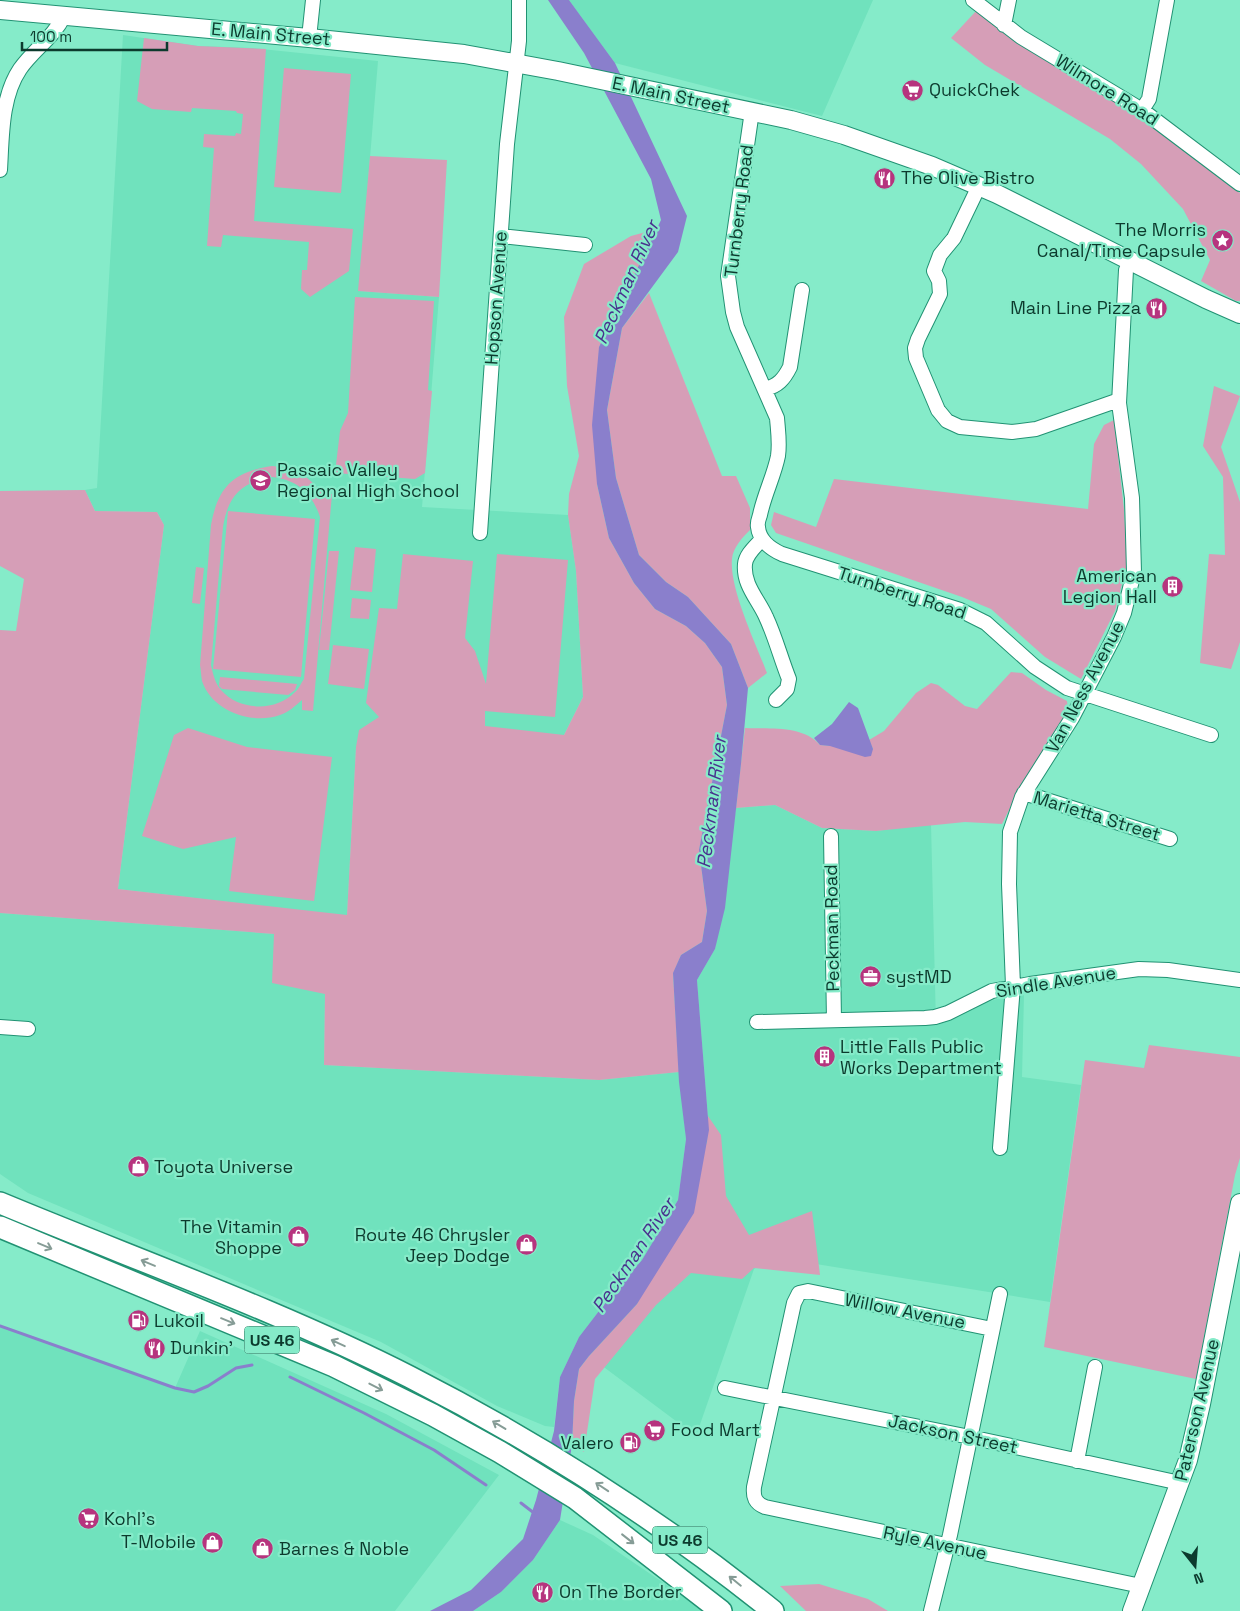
<svg xmlns="http://www.w3.org/2000/svg" width="1240" height="1611" viewBox="0 0 1240 1611" font-family="'Space Grotesk',sans-serif">
  <rect width="100%" height="100%" fill="#85ebc9"/>
  <path fill="#70e2bd" d="M569 0H873L822 116 615 63Z
    M123 35 198 46 251 48 378 61 359 291 439 297 422 507 568 515 576 571 583 697 564 735 356 747 347 916 118 889 164 525 157 512 95 511 85 490 97 488Z
    M775 805 822 828 876 831 931 824 936 1024 981 1004 1003 997 1024 995 1022 1077 1081 1085 1050 1302 773 1257 754 1269 696 1436 589 1356 637 1304 709 1130 697 980 715 949 736 808Z
    M0 913 274 934 325 994 324 1065 599 1080 679 1072 686 1139 678 1200 642 1260 612 1294 579 1337 560 1377 554 1427 545 1426 497 1406 381 1342 28 1193 0 1174Z
    M0 1326 175 1388 200 1331 386 1414 499 1475 395 1611H0Z
    M560 1520 593 1535 705 1611H473L501 1592 533 1560Z"/>
  <path fill="#d69eb7" fill-rule="evenodd" d="M977 10 1125 106 1240 193V301H1236L1201 281 1210 260 1183 209 1141 164 1110 139 985 65 951 38Z
    M144 38 198 46 266 49 254 221 353 229 349 271 310 297 301 289 302 270H307L309 242 223 235 221 247 207 246 214 148 203 147 204 134 235 136 236 133 241 134 243 114 237 113 236 111 192 108 191 112 152 109 137 101Z
    M284 68 351 74 341 193 274 187Z
    M370 156 447 160 439 297 358 291Z
    M657 229 599 347 597 484 609 538 634 583 655 609 686 626 705 643 722 667 727 705 699 850 707 911 702 942 681 955 673 974 679 1072 599 1080 324 1065 325 994 272 983 274 934 0 913V630L16 631 24 579 0 566V491L85 490 95 511 157 512 164 525 118 889 347 915 356 747 359 730 379 717 366 703 379 608 397 609 403 554 473 561 465 638 475 651 486 684 497 554 568 560 555 717 485 711V726L564 735 583 697 576 571 568 515 569 494 579 456 567 386 564 317 584 264 631 236Z
    M649 293 722 476H736L750 508V530C743 537 733 547 732 559 729 588 756 644 767 673L748 688 731 644 688 597 666 582 639 555 616 478 607 410 622 328Z
    M355 297 434 301 428 390 432 391 425 473 415 479 335 473 340 431 348 413Z
    M1214 386 1240 396 1221 447 1240 502V642L1231 669 1200 663 1209 554 1225 555 1223 477 1203 446Z
    M1114 420 1124 510 1127 564 1115 611 1081 679 1045 657 991 609 962 597 776 533 771 525 774 512 816 527 834 479 1088 509 1094 444 1104 425Z
    M272 466C296 468 306 474 322 493L332 494 313 711 302 710V700C295 706 289 712 280 715 251 725 212 711 202 681 201 676 201 670 200 665L211 525C218 487 233 472 272 466ZM272 477C298 480 312 493 320 517L304 679C301 683 299 689 295 692 276 712 239 711 221 690 215 683 213 674 211 665L223 527C228 496 241 482 272 477Z
    M228 511 315 519 301 677 213 669Z
    M355 547 376 549 372 592 350 590Z
    M329 551H339L329 650H319Z
    M196 567 204 568 200 604 192 603Z
    M352 598 371 600 369 619 350 618Z
    M333 645 369 649 364 689 328 684Z
    M1011 672 1022 673 1046 690 1067 701 1068 710 1020 788 1002 824 965 822 876 831 822 828 775 805 736 808 745 728C769 729 803 725 820 745L873 749 869 740 884 731 916 693 931 683 938 685 965 706 977 709Z
    M220 677 297 684 295 690 288 695 222 689 219 686Z
    M188 728 247 747 332 757 314 901 229 891 236 837 183 849 142 836 174 735Z
    M1149 1045 1240 1057V1158L1235 1175 1196 1379 1044 1347 1085 1060 1144 1068Z
    M708 1116 721 1135 726 1196 749 1235 812 1211 820 1275 754 1268 742 1279 691 1273 656 1305 595 1379 584 1452 572 1445 574 1401 579 1369 589 1356 637 1304 707 1142Z
    M819 1584 868 1599 888 1611H806L780 1586Z"/>
  <path fill="#8a7fcc" d="M548 0H569L615 63 687 216 678 252 622 328 607 410 616 478 639 555 666 582 688 597 731 644 748 688 741 764 725 908 715 949 697 980 709 1130 694 1213 637 1304 589 1356 579 1369 574 1401 572 1445 560 1520 533 1560 501 1592 473 1611H430L471 1590 523 1539 536 1500 554 1431 560 1377 579 1337 612 1294 642 1260 678 1200 686 1139 679 1082 673 973 681 955 702 942 707 911 699 850 727 705 722 667 705 643 686 626 655 609 634 583 609 538 597 484 592 425 599 347 661 220 651 179 584 53Z
    M849 702 858 708 873 749 871 756 865 757 830 746 820 745 814 738 832 724Z"/>
  <g fill="none" stroke-linecap="round" stroke-linejoin="round">
    <path stroke="#8a7fcc" stroke-width="3" d="M0 1326 175 1388 194 1392 208 1386 236 1368 252 1365
      M290 1377 364 1413 434 1450 486 1485
      M521 1503 534 1513"/>
    <defs>
      <path id="minor" d="M973 0 1021 37 1142 110 1240 184
        M1004 25 1009 0
        M309 38 313 0
        M1142 110 1149 99 1167 0
        M752 111 728 276 733 312 737 327 777 418C778 431 780 443 778 456 774 476 764 495 760 515 759 518 757 523 758 527 759 540 771 549 782 554L960 610 986 623 1035 667 1067 688 1211 735
        M0 170C2 137 1 97 20 69 34 49 53 38 64 16
        M979 186 954 238 940 255 934 271 939 281 940 294 918 339 915 348 916 358 938 410 947 421 960 427 1012 432 1036 429 1119 400
        M501 236 585 245
        M765 389C778 386 784 379 790 367L802 290
        M480 533 507 144 519 41V0
        M762 539C756 546 746 554 745 564 743 585 758 599 766 617 775 636 781 659 789 679L787 689 776 700
        M1024 793 1170 839
        M831 836 834 1020
        M757 1022 925 1018 935 1017 948 1013 992 991 1030 984 1139 969 1168 970 1240 980
        M0 1027 28 1029
        M1000 1148 1013 986 1009 884 1010 832 1022 797 1072 718 1114 637 1124 613 1134 572 1132 498 1119 403 1126 270 1130 261
        M992 1329 808 1291 799 1293 794 1303 754 1487C753 1497 755 1503 765 1507L1141 1586
        M725 1388 970 1437 1180 1483
        M1077 1461 1095 1367
        M931 1611 950 1535 1000 1294"/>
      <path id="major" d="M0 10 309 38 464 54 558 71 791 120 844 135 932 166 997 194 1206 299 1240 314
        M1132 1611 1188 1460 1201 1404 1240 1203"/>
      <path id="highway" d="M0 1203C137 1260 278 1310 410 1377 539 1443 661 1521 773 1611
        M0 1227 334 1366 433 1415 500 1452 575 1498 721 1611"/>
    </defs>
    <use href="#minor" stroke="#219273" stroke-width="16"/>
    <use href="#major" stroke="#219273" stroke-width="20"/>
    <use href="#highway" stroke="#219273" stroke-width="24"/>
    <use href="#minor" stroke="#fff" stroke-width="14"/>
    <use href="#major" stroke="#fff" stroke-width="18"/>
    <use href="#highway" stroke="#fff" stroke-width="21"/>
  </g>
  <defs><path id="oneway-shaft" d="M-6 0H5M1.5-3L5.5 0L1.5 3" fill="none" stroke-width="1.6" stroke-linecap="round" stroke-linejoin="round" transform="scale(1.25)"/></defs>
  <g stroke="#869c96">
    <use href="#oneway-shaft" transform="translate(45 1246) rotate(23)"/>
    <use href="#oneway-shaft" transform="translate(148 1263) rotate(-157)"/>
    <use href="#oneway-shaft" transform="translate(228 1321) rotate(22)"/>
    <use href="#oneway-shaft" transform="translate(338 1343) rotate(-155)"/>
    <use href="#oneway-shaft" transform="translate(376 1387) rotate(27)"/>
    <use href="#oneway-shaft" transform="translate(499 1425) rotate(-149)"/>
    <use href="#oneway-shaft" transform="translate(602 1487) rotate(-146)"/>
    <use href="#oneway-shaft" transform="translate(628 1539) rotate(38)"/>
    <use href="#oneway-shaft" transform="translate(735 1581) rotate(-141)"/>
  </g>
  <defs>
    <symbol id="supermarket-disc" viewBox="-11 -11 22 22"><circle r="9.5" fill="#b6347e" stroke="#85ebc9"/><path d="M-6-5.5h2.5l.6 2H6L4.5 2H-2.5L-4.4-4H-6ZM-1.5 3.2a1.3 1.3 0 1 0 .1 0ZM3 3.2a1.3 1.3 0 1 0 .1 0Z" fill="#fff"/></symbol>
    <symbol id="restaurant-disc" viewBox="-11 -11 22 22"><circle r="9.5" fill="#b6347e" stroke="#85ebc9"/><path d="M-5-6h1v4h1v-4h1v4h1v-4h1v5L-1.5 .5V6h-2V.5L-5-1ZM5-6V6H3V1.5H1.5Q1.5-4 5-6Z" fill="#fff"/></symbol>
    <symbol id="sight-disc" viewBox="-11 -11 22 22"><circle r="9.5" fill="#b6347e" stroke="#85ebc9"/><path d="M0-6L1.8-2.2L6-1.7L2.9 1.2L3.7 5.4L0 3.3L-3.7 5.4L-2.9 1.2L-6-1.7L-1.8-2.2Z" fill="#fff"/></symbol>
    <symbol id="school-disc" viewBox="-11 -11 22 22"><circle r="9.5" fill="#b6347e" stroke="#85ebc9"/><path d="M0-5L7-2L0 1L-7-2ZM-4 1L0 2.5L4 1V4Q0 6-4 4Z" fill="#fff"/></symbol>
    <symbol id="building-disc" viewBox="-11 -11 22 22"><circle r="9.5" fill="#b6347e" stroke="#85ebc9"/><path d="M-4-6H4V6H1V3H-1V6H-4ZM-2.5-4.3h1.7v1.8h-1.7ZM.8-4.3h1.7v1.8H.8ZM-2.5-1h1.7V.8h-1.7ZM.8-1h1.7V.8H.8Z" fill="#fff"/></symbol>
    <symbol id="office-disc" viewBox="-11 -11 22 22"><circle r="9.5" fill="#b6347e" stroke="#85ebc9"/><path d="M-6-3h4V-5.5h4V-3h4V5H-6ZM-1-4.5V-3h2v-1.5ZM-6 0V1H6V0Z" fill="#fff"/></symbol>
    <symbol id="shop-disc" viewBox="-11 -11 22 22"><circle r="9.5" fill="#b6347e" stroke="#85ebc9"/><path d="M-5-2.5h2.3a2.7 3.5 0 0 1 5.4 0H5L5.5 6h-11ZM-1.5-2.5h3a1.5 2.3 0 0 0-3 0Z" fill="#fff"/></symbol>
    <symbol id="fuel-disc" viewBox="-11 -11 22 22"><circle r="9.5" fill="#b6347e" stroke="#85ebc9"/><path d="M-5.5-6h7V0h2V4h1.3V-2.5L3-4.5l.8-.8L6-3V5H2.5V1h-1V6h-7ZM-4.2-4.7v3.2H.2V-4.7Z" fill="#fff"/></symbol>
  </defs>
  <g fill-rule="evenodd">
    <use href="#supermarket-disc" x="900" y="78" width="25" height="25"/>
    <use href="#restaurant-disc" x="872" y="166" width="25" height="25"/>
    <use href="#sight-disc" x="1210" y="228" width="25" height="25"/>
    <use href="#restaurant-disc" x="1144" y="296" width="25" height="25"/>
    <use href="#school-disc" x="248" y="468" width="25" height="25"/>
    <use href="#building-disc" x="1160" y="574" width="25" height="25"/>
    <use href="#office-disc" x="858" y="964" width="25" height="25"/>
    <use href="#building-disc" x="812" y="1044" width="25" height="25"/>
    <use href="#shop-disc" x="126" y="1154" width="25" height="25"/>
    <use href="#shop-disc" x="286" y="1224" width="25" height="25"/>
    <use href="#shop-disc" x="514" y="1232" width="25" height="25"/>
    <use href="#fuel-disc" x="126" y="1308" width="25" height="25"/>
    <use href="#restaurant-disc" x="142" y="1336" width="25" height="25"/>
    <use href="#supermarket-disc" x="642" y="1418" width="25" height="25"/>
    <use href="#fuel-disc" x="618" y="1430" width="25" height="25"/>
    <use href="#supermarket-disc" x="76" y="1506" width="25" height="25"/>
    <use href="#shop-disc" x="200" y="1530" width="25" height="25"/>
    <use href="#shop-disc" x="250" y="1536" width="25" height="25"/>
    <use href="#restaurant-disc" x="530" y="1580" width="25" height="25"/>
  </g>
  <g text-anchor="middle" stroke-width="4.5" stroke-linejoin="round" paint-order="stroke">
    <g fill="#85ebc9" stroke="#306f5c" stroke-width="1">
      <rect x="244.5" y="1326.5" width="55" height="27" rx="4"/>
      <rect x="652.5" y="1526.5" width="55" height="27" rx="4"/>
    </g>
    <g font-size="16" font-weight="bold" fill="#0c3a2d">
      <text x="272" y="1346">US 46</text>
      <text x="680" y="1546">US 46</text>
    </g>
    <g font-size="18" fill="#0c3a2d" stroke="#85ebc9">
      <text transform="translate(271 34) rotate(5)" y="6">E. Main Street</text>
      <text transform="translate(1107 90) rotate(32)" y="6">Wilmore Road</text>
      <text transform="translate(671 95) rotate(12)" y="6">E. Main Street</text>
      <text transform="translate(739 211) rotate(-83)" y="6">Turnberry Road</text>
      <text transform="translate(496 298) rotate(-86)" y="6">Hopson Avenue</text>
      <text transform="translate(902 593) rotate(18)" y="6">Turnberry Road</text>
      <text transform="translate(1085 687) rotate(-62)" y="6">Van Ness Avenue</text>
      <text transform="translate(1097 816) rotate(17)" y="6">Marietta Street</text>
      <text transform="translate(832 928) rotate(-91)" y="6">Peckman Road</text>
      <text transform="translate(1056 982) rotate(-9)" y="6">Sindle Avenue</text>
      <text transform="translate(905 1311) rotate(11)" y="6">Willow Avenue</text>
      <text transform="translate(1197 1410) rotate(-77)" y="6">Paterson Avenue</text>
      <text transform="translate(953 1434) rotate(12)" y="6">Jackson Street</text>
      <text transform="translate(935 1543) rotate(12)" y="6">Ryle Avenue</text>
    </g>
    <g font-size="18" fill="#0c3a2d" stroke="#85ebc9" text-anchor="start">
      <text x="929" y="96">QuickChek</text>
      <text x="901" y="184">The Olive Bistro</text>
      <text x="1206" y="236" text-anchor="end">The Morris<tspan x="1206" dy="21">Canal/Time Capsule</tspan></text>
      <text x="1141" y="314" text-anchor="end">Main Line Pizza</text>
      <text x="277" y="476">Passaic Valley<tspan x="277" dy="21">Regional High School</tspan></text>
      <text x="1157" y="582" text-anchor="end">American<tspan x="1157" dy="21">Legion Hall</tspan></text>
      <text x="886" y="983">systMD</text>
      <text x="840" y="1053">Little Falls Public<tspan x="840" dy="21">Works Department</tspan></text>
      <text x="154" y="1173">Toyota Universe</text>
      <text x="282" y="1233" text-anchor="end">The Vitamin<tspan x="282" dy="21">Shoppe</tspan></text>
      <text x="510" y="1241" text-anchor="end">Route 46 Chrysler<tspan x="510" dy="21">Jeep Dodge</tspan></text>
      <text x="154" y="1327">Lukoil</text>
      <text x="170" y="1354">Dunkin'</text>
      <text x="671" y="1436">Food Mart</text>
      <text x="614" y="1449" text-anchor="end">Valero</text>
      <text x="104" y="1525">Kohl's</text>
      <text x="196" y="1548" text-anchor="end">T-Mobile</text>
      <text x="279" y="1555">Barnes &amp; Noble</text>
      <text x="559" y="1598">On The Border</text>
    </g>
    <g font-size="19" font-style="italic" fill="#49328e" stroke="#85ebc9">
      <text transform="translate(626 282) rotate(-66)" y="7">Peckman River</text>
      <text transform="translate(711 802) rotate(-83)" y="7">Peckman River</text>
      <text transform="translate(633 1255) rotate(-56)" y="7">Peckman River</text>
    </g>
  </g>
  <g transform="translate(1195 1566) rotate(163)" stroke="#85ebc9" stroke-width="4" paint-order="stroke">
  <path d="M0-4L9 19L0 12L-9 19Z" fill="#0c3a2d"/>
  <text y="-8" font-size="14" font-weight="bold" text-anchor="middle" fill="#0c3a2d">N</text>
  </g>
  <path d="M22 42v8h145v-8" fill="none" stroke="#0c3a2d" stroke-width="2.5"/>
  <text x="30" y="42" font-size="15" fill="#0c3a2d" stroke="#85ebc9" stroke-width="4" paint-order="stroke">100 m</text>
</svg>
